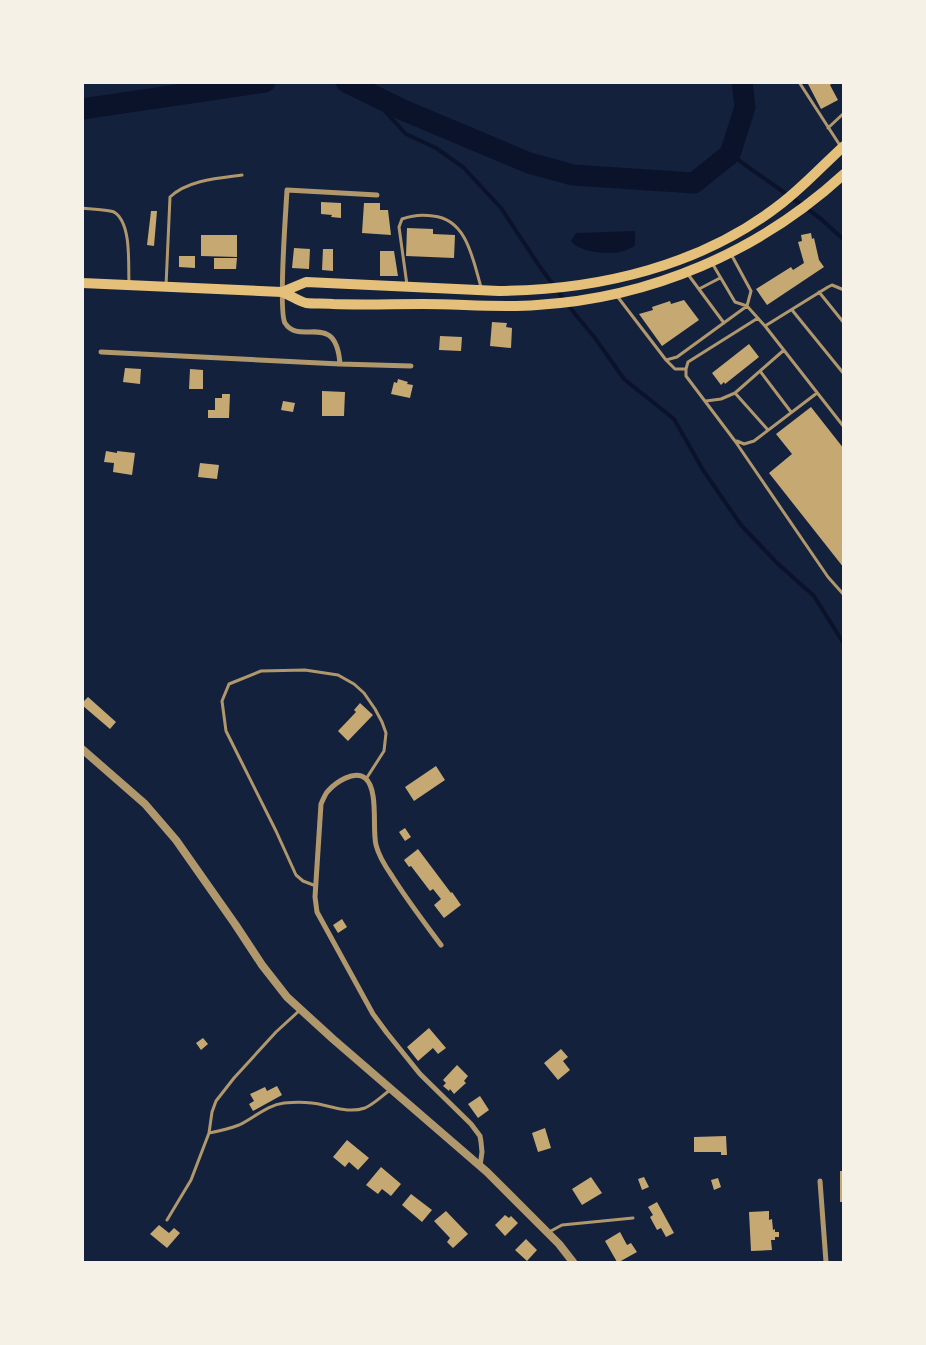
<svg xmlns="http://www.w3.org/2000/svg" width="926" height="1345" viewBox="0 0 926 1345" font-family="Mulish,sans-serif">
  <rect width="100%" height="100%" fill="#14213d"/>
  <path fill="#0b132b" d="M635 231V246C630 248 625 251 620 252 607 255 579 252 571 241L576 233Z"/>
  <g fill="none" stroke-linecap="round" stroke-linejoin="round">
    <path stroke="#0b132b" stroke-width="4" d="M368 93 406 134 436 148 463 167 501 208 540 267 575 314 595 338 624 379 674 419 703 470 741 525 777 563 814 596 844 644
      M730 154 820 218 844 240"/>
    <path stroke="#0b132b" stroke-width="21" d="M346 82 403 110 529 163 573 175 694 183 730 154 745 107 742 82
      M82 109 265 82"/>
  </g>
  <path fill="#c6a872" d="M807 82H834L830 85 838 100 821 109Z
    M321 202 341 203V218L331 217 332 215 321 214Z
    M364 203H380V210H388L391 235 362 233Z
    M151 211H157L154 246 147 245Z
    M407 228 433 229V234L455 235 454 258 406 256Z
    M811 233 812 239 814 238 819 260 824 267 767 305 756 289 791 267 793 270 804 263 798 242 802 241 801 235Z
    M201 235H237V257L201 256Z
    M294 248 310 249 309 269 292 268Z
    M323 249H333V271L322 270Z
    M380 251H394L398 276H380Z
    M179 256H195V268L179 267Z
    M214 258H237L236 269H214Z
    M684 300 699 320 662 346 639 314 653 310 652 307 670 301 671 304Z
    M492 322 507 323 506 327 512 328 511 348 490 346Z
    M440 336 462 337 461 351 439 350Z
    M749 344 759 357 725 384 724 382 721 385 712 373Z
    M125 368 141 369 140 384 123 382Z
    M190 369 203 370V389H189Z
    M398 379 408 382 407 384 413 385 410 398 391 394 394 382 397 383Z
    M322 391 345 392 344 416H322Z
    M222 394H230L229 418H208V410H215V398H222Z
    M283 401 295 403 293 412 281 410Z
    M811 407 844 449V568L769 473 792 454 776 434Z
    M106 451 117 453V451L135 453 132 475 113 472 114 463 104 462Z
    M200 463 219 465 217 479 198 477Z
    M88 697 116 722 110 729 82 705V703Z
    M360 703 373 715 348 741 338 731 356 712 354 710Z
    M436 766 445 780 414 801 405 787Z
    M405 828 411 837 405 841 399 832Z
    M418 849 451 893 452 892 461 905 444 918 434 905 441 899 433 889 430 891 411 866 409 867 404 860Z
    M342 919 347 927 338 933 333 925Z
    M429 1028 446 1048 438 1054 433 1048 418 1061 407 1047Z
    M203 1038 208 1044 201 1050 196 1043Z
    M561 1049 568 1057 563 1061 570 1070 558 1080 544 1063Z
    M457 1065 468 1076 464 1081 466 1083 454 1094 450 1089 449 1091 443 1086 446 1083 443 1080Z
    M277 1086 282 1095 253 1111 249 1104 254 1101 250 1094 265 1087 267 1091Z
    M480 1096 489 1110 478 1118 468 1104Z
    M545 1128 551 1148 538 1152 532 1133Z
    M726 1136 727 1155H721V1152H694V1137Z
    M347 1140 369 1158 358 1170 349 1162 345 1167 333 1157Z
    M381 1167 401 1184 391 1196 382 1189 378 1194 366 1185Z
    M840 1171H844V1202H840Z
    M591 1177 602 1193 582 1205 572 1189Z
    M644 1177 649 1187 642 1190 638 1179Z
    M718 1178 721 1187 714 1190 711 1180Z
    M411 1194 432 1210 422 1222 402 1205Z
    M657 1202 674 1233 666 1237 661 1228 657 1230 650 1217 653 1215 648 1207Z
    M446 1211 468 1234 453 1248 447 1242 450 1238 434 1221Z
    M769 1211V1220L772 1219 773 1230 775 1229V1232H779V1237H775V1240H771L772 1250 751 1251 749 1212Z
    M505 1215 509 1218 511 1216 518 1223 505 1236 495 1225Z
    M159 1225 169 1233 174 1228 180 1233 167 1248 150 1234Z
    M620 1232 627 1245 631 1243 637 1252 619 1262H617L605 1241Z
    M526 1239 537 1250 527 1261 515 1250Z"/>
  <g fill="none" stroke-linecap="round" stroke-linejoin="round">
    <path stroke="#b1986c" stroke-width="3" d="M799 82 841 147
      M828 128 844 113
      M82 208C89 209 109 210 114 212 132 223 128 265 129 283
      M712 263 735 302 747 306 765 326 844 427
      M687 273 724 323
      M407 285 399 227 402 219C413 215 421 214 433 216 467 219 473 260 481 287
      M166 286 170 197C188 180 219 178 242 175
      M699 289 720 278
      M819 292 844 323
      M617 296 666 360 677 357 747 306 751 291 731 254
      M792 310 844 374
      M758 318 688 362 686 369V376L735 441 828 577 844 595
      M765 326 828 287 832 285 844 290
      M666 360 675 369H686
      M760 371 791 412
      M735 393 768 430
      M706 401 721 399 735 393 784 350
      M737 441 744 444 754 441 817 393
      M316 886 303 881 296 875 276 831 226 731 222 701 229 684 261 671 305 670 338 675 354 684 364 693 375 709 382 722 386 733 384 751 366 779
      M209 1133C219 1131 229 1129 239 1125 254 1118 267 1105 284 1103 296 1102 311 1102 323 1105 337 1108 350 1113 365 1108 374 1104 382 1096 390 1090
      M167 1220 191 1180 209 1133 212 1112 216 1101 234 1078 276 1032 300 1010
      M549 1232 562 1225 633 1218"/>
    <path stroke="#b1986c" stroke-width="5" d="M101 352 340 364 411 366
      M340 364C336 309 300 347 285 323 278 311 286 210 287 190L377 195
      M441 945C424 922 407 900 392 876 385 866 379 857 376 845 372 829 379 789 365 778 354 770 336 782 328 791 325 794 323 800 321 804L315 897 317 912 373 1014 387 1033 420 1074 471 1124 480 1136 481 1142 482 1152 480 1166
      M820 1181 826 1262"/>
    <path stroke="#b1986c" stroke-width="8" d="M82 749 145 804 176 840 235 924 262 965 287 997 333 1039 487 1172 559 1244 573 1262"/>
    <path stroke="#e5c07b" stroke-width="10" d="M82 283 282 292C290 295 298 301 306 303 315 304 324 303 333 304 363 305 393 304 423 304 461 304 499 308 537 305 651 298 759 252 844 174
      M282 292 306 282 499 291C599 290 702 266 782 203 804 186 823 165 844 146"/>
  </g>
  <rect width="926" height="1345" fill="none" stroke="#f6f1e7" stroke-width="168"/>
</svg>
